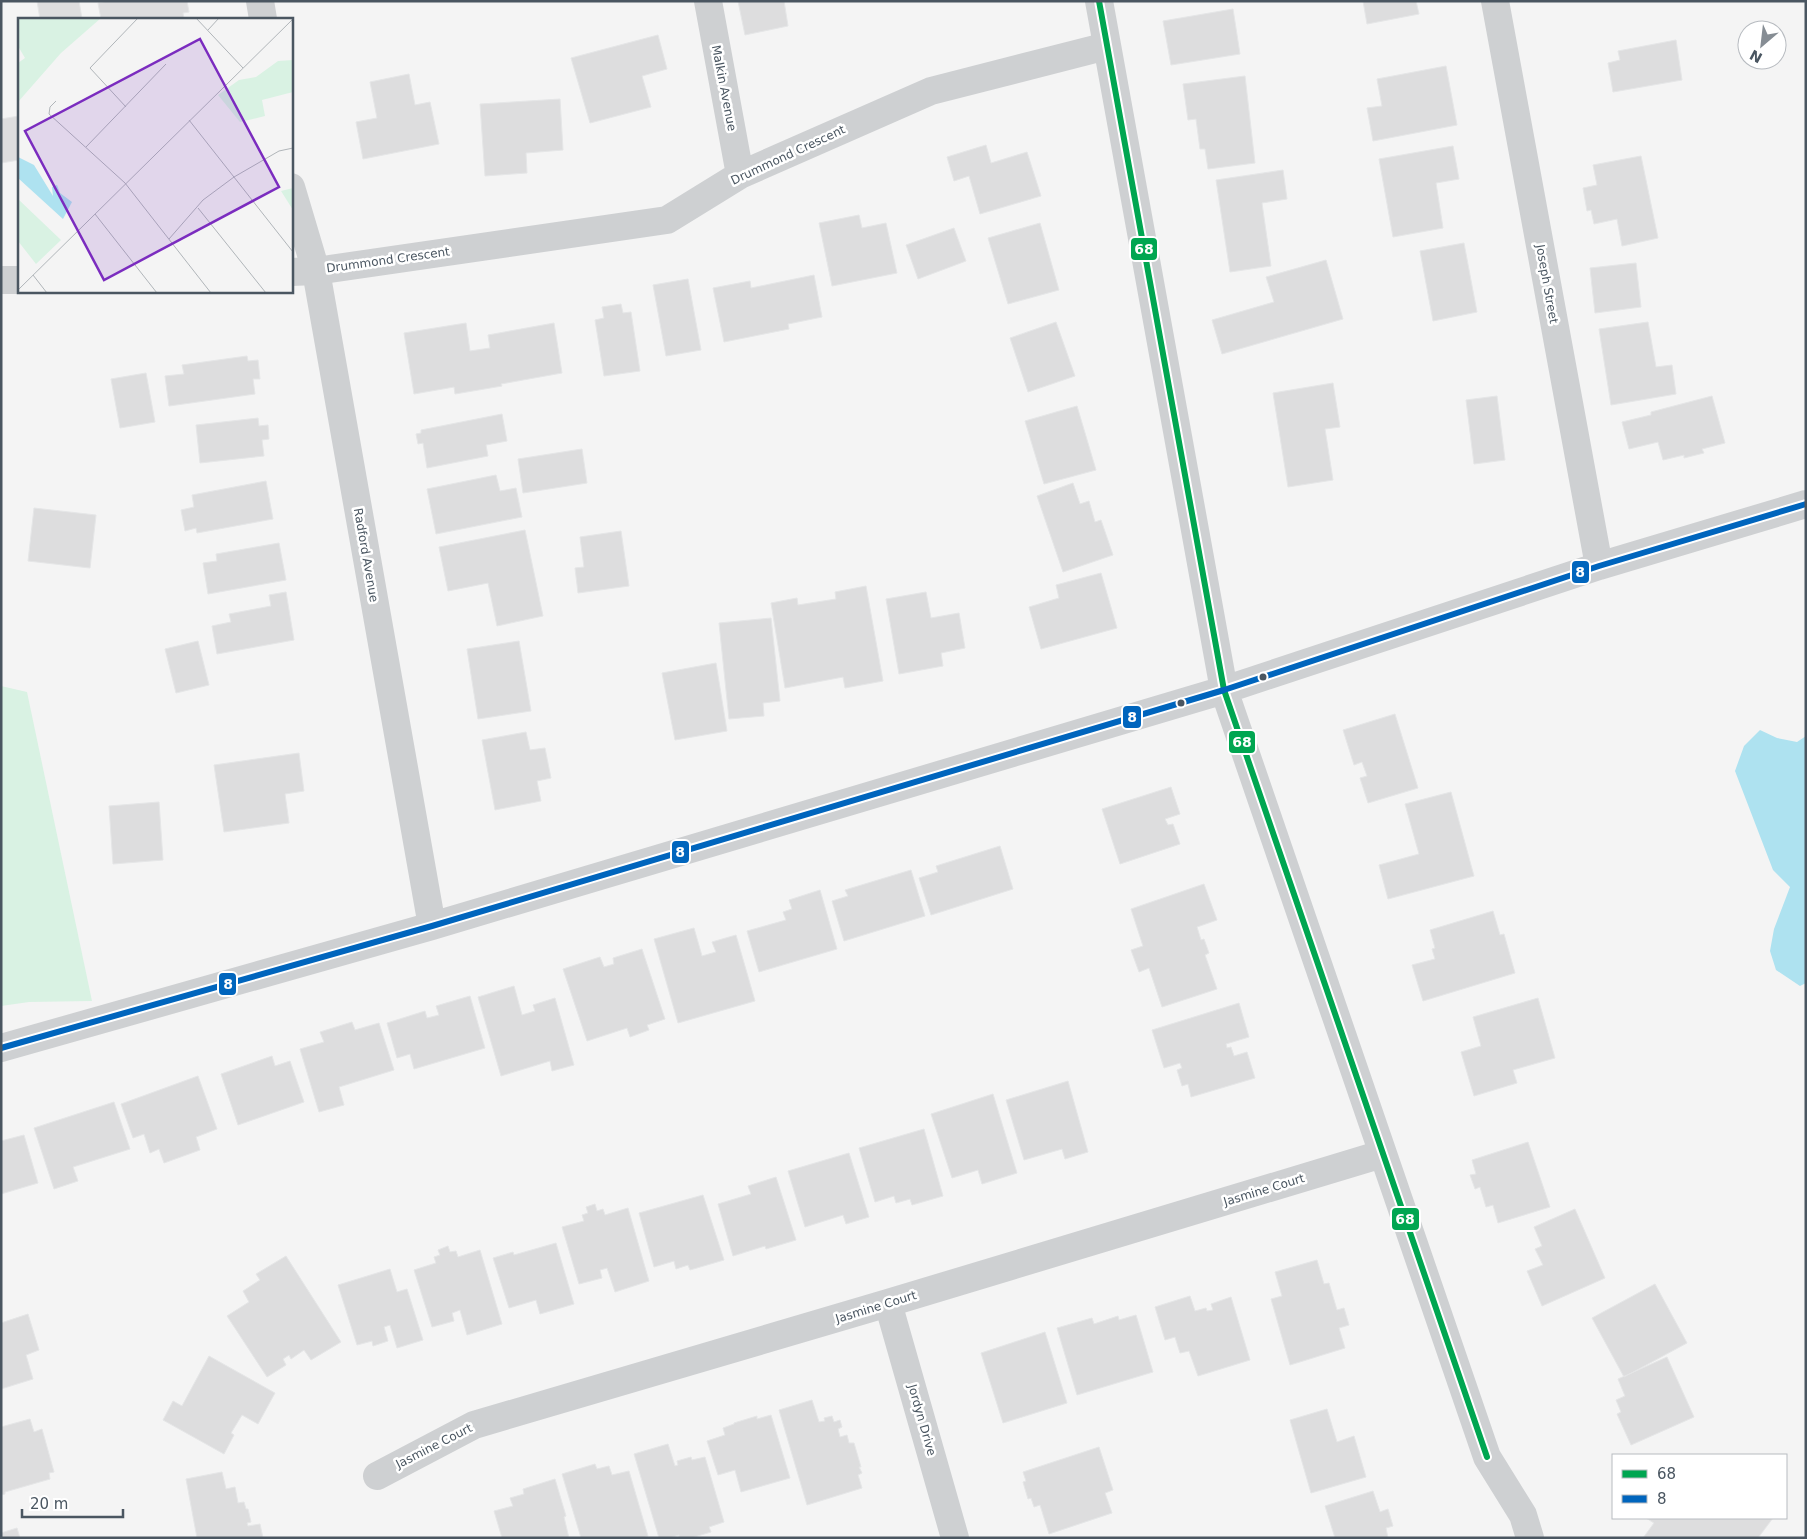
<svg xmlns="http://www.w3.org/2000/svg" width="1807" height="1539" viewBox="0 0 1807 1539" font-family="'DejaVu Sans',sans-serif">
  <rect width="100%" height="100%" fill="#f4f4f4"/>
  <path fill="#d9f2e3" d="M1 686 27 692 92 1001 29 1002 1 1006Z"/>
  <path fill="#aee2f0" d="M1760 730 1777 738 1797 742 1806 736V983L1800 986 1776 970 1770 951 1774 929 1790 887 1773 870 1735 771 1744 746Z"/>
  <path fill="#ddddde" stroke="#e5e6e7" d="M37 1H79L82 19H40Z
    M108 1H187L189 12 183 13 184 19H101L98 3Z
    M738 1H784L788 26 745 35Z
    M1363 1H1416L1419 14 1367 24Z
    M1233 9 1240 54 1171 65 1163 21Z
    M658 35 667 69 642 76 651 107 590 123 571 58Z
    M1676 40 1682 80 1613 92 1608 63 1620 60 1618 51Z
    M1446 66 1457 125 1373 141 1367 108 1382 106 1377 79Z
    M409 74 415 105 430 102 439 144 363 159 356 122 377 118 370 82Z
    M1245 76 1255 163 1208 169 1205 149H1200L1196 119 1188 120 1183 84Z
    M560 99 563 150 526 153 527 173 485 176 480 104Z
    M19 116V160L1 163V119Z
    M986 145 991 163 1027 152 1041 196 980 214 969 176 954 181 947 157Z
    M1453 146 1459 179 1436 183 1443 228 1393 237 1379 159Z
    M1641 156 1658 238 1622 246 1617 219 1594 224 1591 210 1587 211 1583 188 1597 185 1593 165Z
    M1283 170 1287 199 1262 203 1271 266 1230 272 1216 180Z
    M859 215 862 228 886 223 897 273 832 286 819 223Z
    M1040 223 1059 290 1008 304 988 238Z
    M954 228 966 261 918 279 906 245Z
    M1464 243 1477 312 1433 321 1420 251Z
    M1326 260 1343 319 1222 354 1212 320 1274 302 1266 277Z
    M1636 263 1641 307 1595 313 1590 268Z
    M814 275 822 317 788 324 789 329 724 342 713 288 750 281 751 288Z
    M688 279 701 350 666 356 653 285Z
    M621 304 623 313 631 312 640 371 604 376 595 320 604 318 602 307Z
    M1056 322 1075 376 1028 392 1010 338Z
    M1648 322 1656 367 1672 365 1676 394 1611 405 1599 329Z
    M466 323 470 351 490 348 488 335 554 323 562 373 501 384 502 386 455 394 454 387 414 394 404 333Z
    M247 356 248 361 258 360 260 379H253L255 394 169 406 165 376 184 374 182 365Z
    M146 373 155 422 120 428 111 379Z
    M1333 383 1340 427 1325 429 1333 480 1288 487 1273 393Z
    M1497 396 1505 460 1474 464 1466 400Z
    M1712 396 1725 443 1702 449 1704 453 1684 458V455L1663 460 1658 442 1629 449 1622 422 1651 415V412Z
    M1077 406 1096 470 1044 484 1025 421Z
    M502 414 507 441 486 445 488 456 427 468 423 443 418 444 416 434 421 433V430Z
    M258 418 259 426 268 425 269 439 262 440 264 456 200 463 196 425Z
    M582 449 587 483 523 493 518 459Z
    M496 475 500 491 516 488 522 517 436 534 427 489Z
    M266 481 273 519 197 533 196 528 185 531 181 510 194 507 192 495Z
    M1073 483 1080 504 1089 501 1095 522 1101 520 1113 555 1063 572 1037 496Z
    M34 508 96 515 90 568 28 561Z
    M525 530 543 616 497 626 488 583 448 591 439 547Z
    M621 531 629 586 578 593 575 568 584 567 580 537Z
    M279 543 286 580 208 594 203 563 217 561 216 554Z
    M1101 573 1117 628 1041 649 1029 607 1059 598 1056 585Z
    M866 586 883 681 845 688 843 677 785 688 771 603 797 598 798 605 836 599 835 592Z
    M286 592 294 640 217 654 212 626 231 622 229 614 271 606 269 595Z
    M926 592 931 618 959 613 965 648 941 653 943 666 899 674 886 599Z
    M771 618 780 701 763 703 764 716 729 719 719 623Z
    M198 641 209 685 176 693 165 649Z
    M519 641 531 711 478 719 467 649Z
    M716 663 727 731 675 740 662 673Z
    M1395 714 1418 788 1368 803 1360 778 1367 776 1362 762 1354 765 1343 730Z
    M526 732 530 750 545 748 551 778 537 781 541 801 495 810 482 740Z
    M299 753 304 791 285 794 289 823 224 832 214 765Z
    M1171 787 1180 814 1165 819 1168 825 1173 824 1180 844 1120 864 1102 809Z
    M1451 792 1474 876 1388 899 1379 865 1419 854 1405 804Z
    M159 802 163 860 113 864 109 806Z
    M1000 846 1013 889 931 915 919 878 938 872 936 866Z
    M911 870 925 916 844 941 832 901 848 896 845 890Z
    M1204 884 1217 920 1197 927 1201 940 1204 939 1209 953 1205 955 1217 989 1162 1007 1149 968 1139 972 1131 950 1143 946 1131 909Z
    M820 890 837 949 759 972 747 931 786 920 783 912 792 909 789 900Z
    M1493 911 1500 935 1504 934 1515 973 1423 1001 1412 965 1435 959 1432 949 1435 948 1430 930Z
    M694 928 702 956 716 952 712 942 736 935 755 1001 678 1023 654 939Z
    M642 949 665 1019 647 1025 649 1030 630 1037 627 1028 587 1041 563 969 600 957 604 967 614 964 613 958Z
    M514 986 522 1015 535 1011 533 1005 555 998 574 1065 552 1071 550 1061 501 1076 478 997Z
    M470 996 485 1048 414 1069 410 1054 397 1058 387 1023 425 1011 427 1018 439 1015 436 1006Z
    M1538 998 1555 1058 1513 1070 1517 1083 1474 1096 1461 1052 1481 1046 1473 1017Z
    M1239 1003 1249 1037 1226 1044 1227 1048 1231 1047 1234 1056 1247 1052 1255 1078 1191 1097 1188 1084 1182 1086 1177 1070 1182 1068 1180 1063 1164 1068 1152 1030Z
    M352 1022 355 1030 379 1023 394 1070 339 1087 344 1105 319 1112 300 1049 324 1042 320 1032Z
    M272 1056 275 1066 290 1061 304 1102 238 1125 221 1074Z
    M198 1076 217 1129 196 1137 200 1150 164 1163 159 1149 150 1153 144 1134 133 1138 121 1104Z
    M1068 1081 1088 1152 1065 1159 1062 1149 1024 1160 1006 1100Z
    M993 1094 1017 1173 982 1184 978 1170 952 1178 931 1114Z
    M114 1102 130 1149 73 1167 78 1181 54 1189 34 1128Z
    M924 1129 943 1196 912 1205 910 1199 896 1203 894 1196 875 1202 859 1148Z
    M24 1135 38 1183 1 1194V1141Z
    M1528 1142 1550 1207 1498 1223 1493 1205 1486 1207 1480 1187 1475 1189 1470 1175 1476 1174 1472 1160Z
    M849 1153 869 1217 846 1224 843 1215 805 1227 788 1171Z
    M776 1177 796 1240 766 1249 765 1246 733 1256 718 1204 751 1194 748 1186Z
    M703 1195 724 1260 690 1270 688 1265 676 1269 674 1261 654 1267 639 1213Z
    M595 1204 597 1211 603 1209 605 1215 628 1208 649 1281 615 1292 607 1268 600 1270 602 1278 579 1284 562 1227 584 1221 582 1215 588 1213 586 1207Z
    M1575 1209 1605 1278 1542 1306 1527 1271 1543 1265 1535 1249 1542 1246 1534 1227Z
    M556 1243 574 1304 540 1314 536 1300 509 1308 493 1258 513 1252 514 1255Z
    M448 1246 450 1252 456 1251 458 1257 480 1250 502 1324 467 1335 460 1310 452 1313 454 1321 432 1327 414 1270 436 1263 434 1257 440 1255 438 1250Z
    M286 1256 341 1342 311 1360 304 1350 291 1359 289 1355 283 1359 286 1365 267 1377 227 1316 249 1302 243 1291 260 1280 256 1274Z
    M1317 1260 1324 1284 1329 1283 1337 1310 1344 1308 1349 1325 1339 1328 1345 1348 1290 1365 1271 1299 1282 1296 1275 1272Z
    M390 1269 397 1292 407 1289 423 1340 397 1348 390 1325 384 1327 388 1341 373 1346 372 1341 357 1345 338 1285Z
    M1655 1284 1687 1343 1624 1377 1592 1318Z
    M1190 1296 1195 1311 1206 1308 1207 1311 1213 1310 1211 1304 1231 1297 1250 1360 1198 1376 1189 1351 1180 1353 1175 1337 1165 1340 1155 1307Z
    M28 1314 39 1350 26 1355 33 1379 1 1389V1323Z
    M1136 1315 1153 1372 1077 1395 1057 1328 1092 1318 1094 1324 1118 1316 1119 1320Z
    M1045 1332 1067 1403 1003 1423 981 1353Z
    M209 1356 275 1393 258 1424 242 1415 231 1433 234 1435 224 1454 163 1420 173 1401 182 1406Z
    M1667 1357 1694 1417 1631 1445 1617 1414 1621 1412 1616 1400 1625 1396 1618 1379Z
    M812 1400 819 1422 825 1421 824 1418 832 1416 834 1422 840 1420 842 1427 838 1429 840 1437 847 1435 849 1443H854L861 1467H859L862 1473 858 1475 862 1488 807 1505 779 1410Z
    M1327 1409 1337 1442 1354 1436 1366 1477 1311 1493 1290 1420Z
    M771 1415 790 1478 741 1492 735 1470 718 1475 707 1441 725 1435 723 1428 734 1424V1423L757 1416V1419Z
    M30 1419 34 1432 42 1429 54 1472 49 1473 50 1479 5 1492V1494L1 1495V1427Z
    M668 1444 675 1466 678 1465 677 1461 691 1457 692 1460 705 1457 724 1522 709 1527 711 1532 691 1538H679V1535L669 1538H659L634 1454Z
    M1099 1447 1113 1490 1105 1493 1112 1513 1049 1534 1040 1505 1034 1507 1031 1498 1028 1499 1023 1482 1026 1481 1023 1472Z
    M595 1464 597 1469 609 1466 612 1475 629 1471 648 1536 643 1538H581L562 1474Z
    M222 1472 226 1489 235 1487 238 1503 244 1502 246 1509H248L251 1522 247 1523 248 1526 260 1524 263 1538H197L186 1479Z
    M555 1479 566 1516 564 1517 569 1538H502L494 1511 513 1506 510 1498 524 1494 523 1489Z
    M1373 1491 1380 1512 1388 1509 1393 1526 1386 1528 1388 1538H1335L1325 1506Z
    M1646 1518H1773L1758 1538H1643L1654 1523Z
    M17 1528 20 1538H1V1533Z"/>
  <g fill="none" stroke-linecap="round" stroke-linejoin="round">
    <path stroke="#ced0d2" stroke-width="28" d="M260 1 263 19
      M708 1 740 175
      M1099 1 1224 690 1487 1457 1523 1515 1530 1538
      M1495 1 1599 566
      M291 187 316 271 432 926
      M291 272 316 271 667 220 740 175 931 91 1107 46
      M1 280H19
      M1 1048 432 926 1224 690 1599 566 1806 504
      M888 1303 955 1538
      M377 1476 474 1425 888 1303 1382 1154"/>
    <defs>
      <path id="bus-1" d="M1099 1 1224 690 1487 1457"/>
      <path id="bus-2" d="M1 1048 432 926 1224 690 1599 566 1806 504"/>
    </defs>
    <use href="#bus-1" stroke="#fff" stroke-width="10"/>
    <use href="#bus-2" stroke="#fff" stroke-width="10"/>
    <use href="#bus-1" stroke="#00a651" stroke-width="6"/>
    <use href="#bus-2" stroke="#0065bd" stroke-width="6"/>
  </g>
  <g fill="#4a5661" stroke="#fff" stroke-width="2">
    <circle cx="1263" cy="677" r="4.5"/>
    <circle cx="1181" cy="703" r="4.5"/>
  </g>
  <g text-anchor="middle" stroke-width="5" stroke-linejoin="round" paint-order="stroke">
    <g font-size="12" fill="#4a5661" stroke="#fff">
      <text transform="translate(724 88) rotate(79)" y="4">Malkin Avenue</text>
      <text transform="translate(788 155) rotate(-25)" y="4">Drummond Crescent</text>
      <text transform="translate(388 260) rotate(-8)" y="4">Drummond Crescent</text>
      <text transform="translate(1547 284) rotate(80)" y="4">Joseph Street</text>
      <text transform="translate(366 555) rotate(80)" y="4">Radford Avenue</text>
      <text transform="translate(1264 1190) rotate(-17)" y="4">Jasmine Court</text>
      <text transform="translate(876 1307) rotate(-17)" y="4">Jasmine Court</text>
      <text transform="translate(922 1420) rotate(74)" y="4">Jordyn Drive</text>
      <text transform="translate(434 1446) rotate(-27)" y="4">Jasmine Court</text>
    </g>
  </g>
  <g transform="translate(18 18)">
    <rect width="275" height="275" fill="#f4f4f4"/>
    <path d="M0 0H83L43 35 0 84V45L7 40 0 28ZM275 42V74L244 82 247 98 222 104 200 77 221 62 238 59 260 43ZM275 170V192L263 173ZM0 181 43 222 18 246 0 223Z" fill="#d9f2e3"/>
    <path d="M0 139 16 147 35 178 34 169 39 167 42 175 54 184 45 201 0 160Z" fill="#aee2f0"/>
    <path fill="none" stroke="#b0b5b9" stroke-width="1" d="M178 0 225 50M190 12 201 0M38 83 32 89 31 96 107 165 193 275M108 89 72 50 120 0M171 102 275 234M68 129 148 46M180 190 248 275M77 196 139 275M151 221 185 182 216 159 261 133 275 130M15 257 29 275M0 272 275 1"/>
    <path fill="#7b2cbf" fill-opacity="0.15" stroke="#7b2cbf" stroke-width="2.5" d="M182 21 261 169 86 262 7 113Z"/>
    <rect width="275" height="275" fill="none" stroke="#4a5661" stroke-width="2.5"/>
  </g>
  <g stroke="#fff" stroke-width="2">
    <rect x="1130" y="237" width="28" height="24" rx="5" fill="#00a651"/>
    <rect x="1571" y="560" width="19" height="24" rx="5" fill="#0065bd"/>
    <rect x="1122" y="705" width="20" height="24" rx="5" fill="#0065bd"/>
    <rect x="1228" y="730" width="28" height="24" rx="5" fill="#00a651"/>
    <rect x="671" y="840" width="19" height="24" rx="5" fill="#0065bd"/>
    <rect x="218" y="972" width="19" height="24" rx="5" fill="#0065bd"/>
    <rect x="1391" y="1207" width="29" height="24" rx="5" fill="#00a651"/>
  </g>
  <g font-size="14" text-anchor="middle" font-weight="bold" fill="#fff">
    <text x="1144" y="254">68</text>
    <text x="1580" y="577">8</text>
    <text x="1132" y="722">8</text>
    <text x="1242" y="747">68</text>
    <text x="680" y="857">8</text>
    <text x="228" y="989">8</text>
    <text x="1405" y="1224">68</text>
  </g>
  <rect width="1807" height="1539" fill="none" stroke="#4a5661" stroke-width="5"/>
  <rect x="1612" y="1454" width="175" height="65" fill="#ffffff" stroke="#b7bbc0"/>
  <rect x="1622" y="1470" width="25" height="8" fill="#00a651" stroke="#b7bbc0"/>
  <text x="1657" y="1479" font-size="15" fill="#4a5661">68</text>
  <rect x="1622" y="1495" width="25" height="8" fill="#0065bd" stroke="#b7bbc0"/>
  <text x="1657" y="1504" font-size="15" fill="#4a5661">8</text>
  <g transform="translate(1762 45) rotate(208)"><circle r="24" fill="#ffffff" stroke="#b7bbc0"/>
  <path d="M0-4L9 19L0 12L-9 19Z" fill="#868d94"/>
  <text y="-8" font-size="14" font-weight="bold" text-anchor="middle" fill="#4a5661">N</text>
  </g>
  <path d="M22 1509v8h101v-8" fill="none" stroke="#4a5661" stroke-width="2.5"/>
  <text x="30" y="1509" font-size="15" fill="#4a5661" stroke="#ffffff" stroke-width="4" paint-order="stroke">20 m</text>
</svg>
